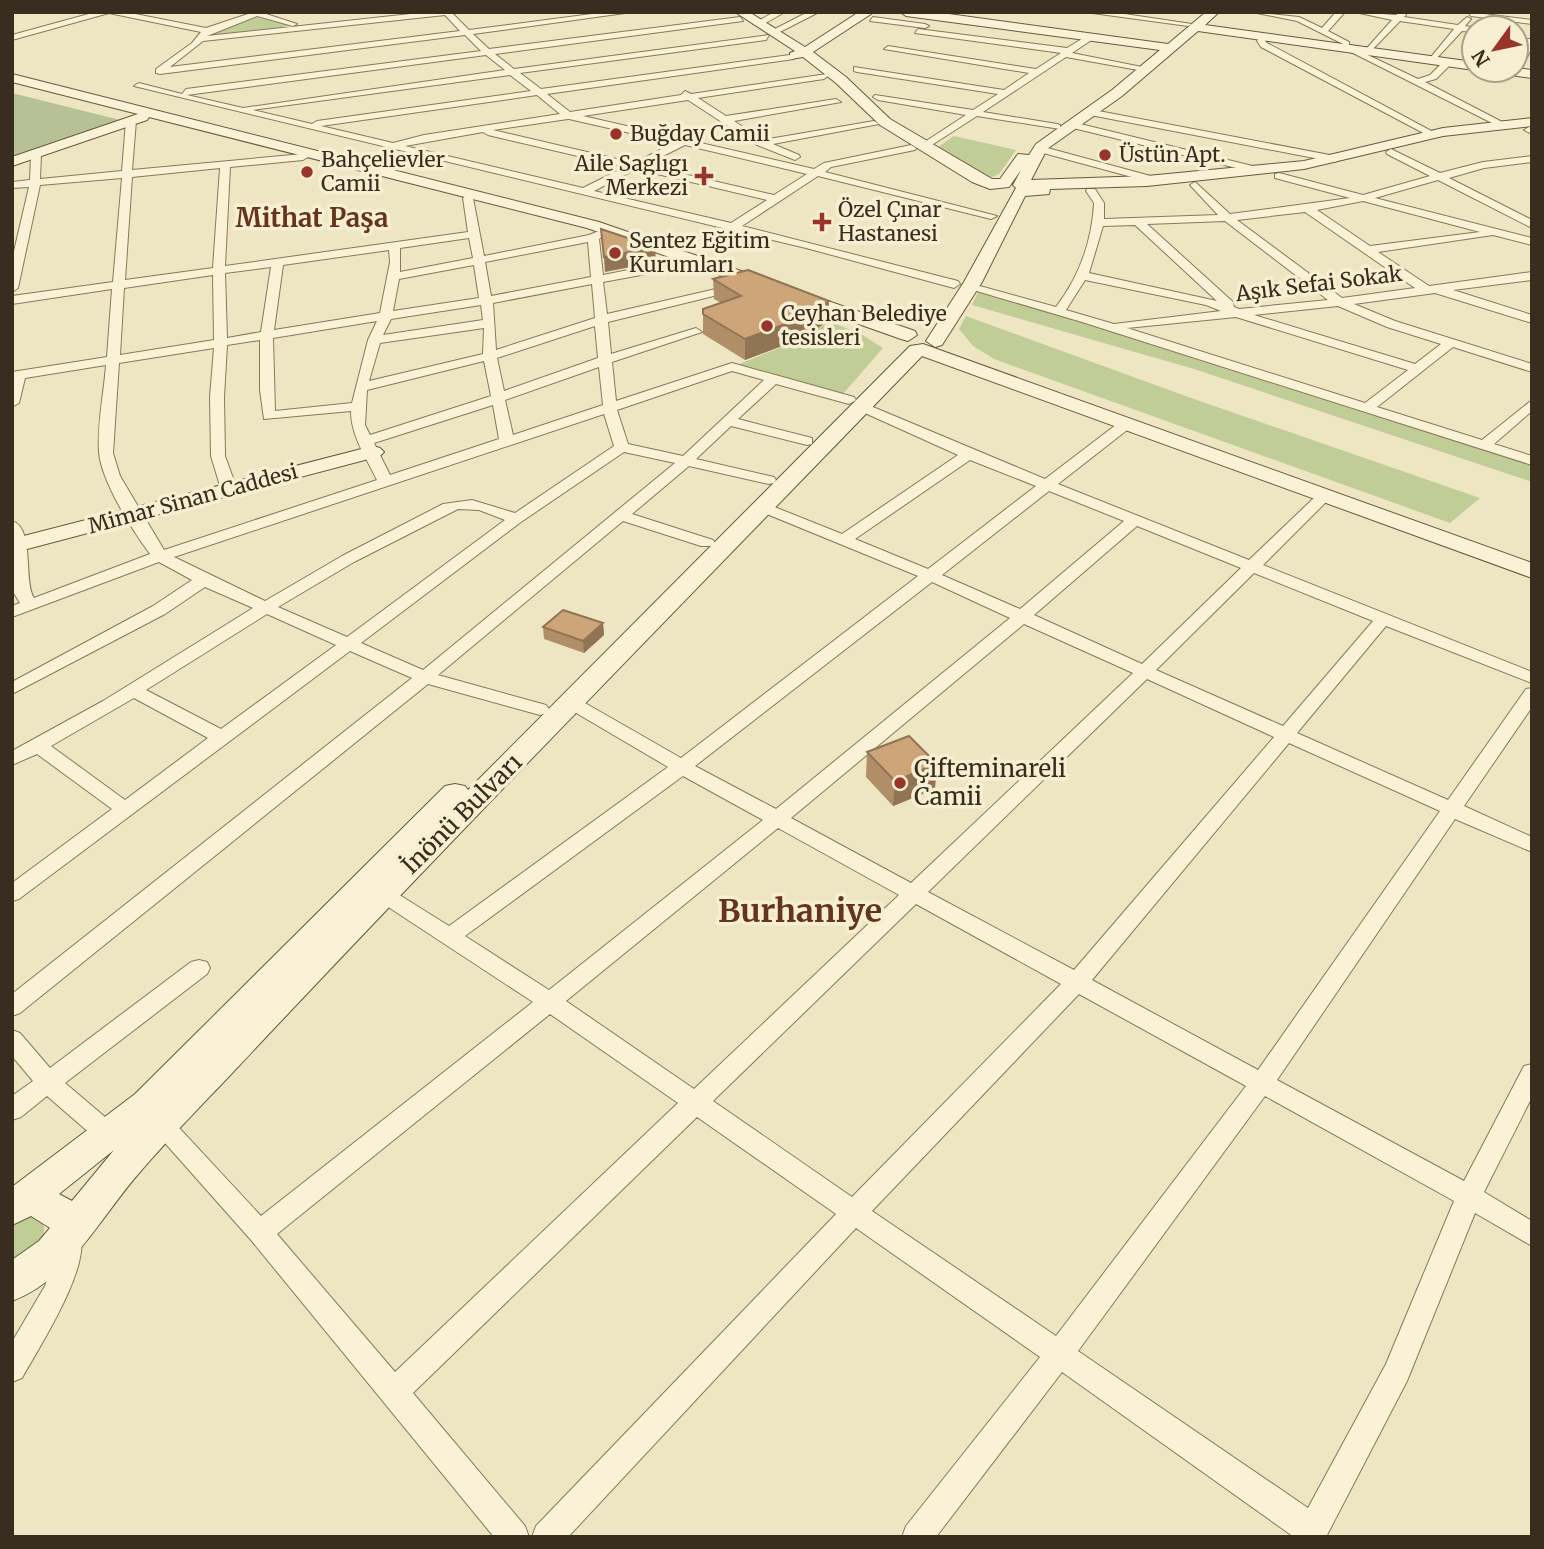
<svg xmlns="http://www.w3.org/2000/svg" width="1544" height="1549" viewBox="0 0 1544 1549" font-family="Merriweather,serif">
  <rect width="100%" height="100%" fill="#eee6c3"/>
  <path fill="#c0cd97" d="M255 17 292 26 211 36 214 30Z
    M954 136 1016 150 999 174 988 179 935 149Z
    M985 291 1532 462V482L1194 369 972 305 978 292Z
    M966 316 1191 398 1480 498 1450 523 994 359 973 346 959 329Z
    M828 321 861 334 883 348 842 395 732 367 803 338Z
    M32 1217 41 1219C53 1241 27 1255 12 1270V1224Z"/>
  <path fill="#b7c196" d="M12 93 124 121 12 159Z"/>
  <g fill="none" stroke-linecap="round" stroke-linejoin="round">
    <defs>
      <path id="street" d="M96 12H125L206 28 248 14 246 12H260L297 24 293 26 257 16 207 36 429 12H458L453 14 469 30 607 12H632L473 34 489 49 740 17 743 21 495 54 514 69 769 35 766 40 520 73 541 89 797 54 794 59 547 94 570 112 681 95 685 91 691 94 827 74 828 76 824 79 698 98 726 116 836 99 841 102 734 121 763 140 874 121 879 124 773 144 799 155 800 157 795 160 757 145 688 100 583 116 814 169 824 163 911 145 916 148 915 150 831 167 825 172 997 216 991 219 818 176 742 226 958 281 960 284 954 288 806 248 134 86 139 83 182 94 186 89 481 51 465 35 160 74 156 73V69L192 43 201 32 109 13 12 40V35ZM445 15 460 31 170 67 203 41ZM486 55 505 70 243 108 187 95ZM510 75 531 91 317 121 312 124 253 110ZM537 95 560 114 424 135 393 143 321 126ZM568 119H569L674 143 634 163 493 130ZM483 132 488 135 625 167 583 188 405 146ZM685 145 807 174 774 195 645 165ZM636 169 767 200 731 223 594 191Z
        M774 12H785L760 26 753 24Z
        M808 12H819L774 35 767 33Z
        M1085 12H1111L1192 24 1188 26Z
        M1252 12 1299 17 1322 28 1336 12H1345L1328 31 1349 42V46L1418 79 1430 75 1445 60H1451V64L1436 79 1425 82 1508 125 1500 127 1347 50V46L1297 21Z
        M1355 12 1396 15 1399 12H1408L1404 17 1458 25 1467 17 1471 19 1465 26 1476 28 1474 32 1462 31 1435 60 1431 57 1454 29 1400 21 1371 51 1367 48 1392 20Z
        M1468 12 1532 20V24L1471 16Z
        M873 17 925 24 929 26 925 28 870 21Z
        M918 29 1067 48 1090 34 1093 39 1072 53 1142 67 1138 70 1066 57 983 112 1057 124 1060 125V129L977 116 924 150 919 147 920 145 966 115 878 100 873 97 875 95 973 110 998 94 857 72 854 71V67L1004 90 1029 73 884 49 888 46 1036 69 1061 53 915 33Z
        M1262 34 1269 36 1265 41 1267 43 1437 134 1429 136 1261 47 1257 41Z
        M1526 39H1532V47L1521 70H1515L1516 60Z
        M1088 109 1335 156 1340 159 1335 162 1085 114V110Z
        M131 118 136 121 132 170 303 154 308 157 303 160 230 167 225 266 468 232 463 198 468 195 473 198 484 256 589 235 599 231 605 234 599 239 603 275 684 259 690 263 684 267 603 282 607 314 742 283V289L608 322 611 354 696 328 702 332 612 362 616 401 732 363 854 397 856 400 849 404 776 384 738 419 812 438V444L807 445 731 426 696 459 774 477 776 480 774 483 769 484 689 466 632 514 713 540 715 543 713 546H701L623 521 438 675 546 705 549 709 546 713 540 715 428 684 20 1013 12 1016V994L412 678 350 651 19 899 12 901V883L112 809 37 754 12 765V751L103 701 253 608 205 587 165 614 12 694V682L153 606 192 580 159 562 12 617V606L20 603 12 590V521C35 528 23 580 34 598L150 554C133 531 101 481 99 452 97 424 104 393 106 365L25 378 19 403 12 407V372L107 357 112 289 12 304V296L113 282 122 178 40 185 18 288 12 292V260L29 187 12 188V182L30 180 31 154 36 151 41 154 40 179 122 171 126 121ZM220 168 213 268 125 280 132 177ZM469 238 473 258 400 272V248ZM588 242 591 277 491 296 485 262ZM389 250 390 262 380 313 274 330 283 265ZM474 265 479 298 393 311 399 279ZM271 267 261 332 227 338 225 273ZM213 275 214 340 120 355 124 288ZM592 284 595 318 496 350 493 303ZM481 305 483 320 383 335 391 319ZM377 321 368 340 352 403 275 411 273 338ZM595 326 598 358 504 391 497 358ZM484 328 483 354 369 381 380 343ZM260 340V390L264 419 351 411C351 436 366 457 377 480L164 550 120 476 113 453 119 363 214 348 210 397 211 456 221 489 229 494 237 489 225 456 224 397 227 345ZM484 361 491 396 370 435 365 425 367 390ZM599 367 603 405 513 435 505 400ZM732 371 764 380 683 456 628 444 617 410ZM493 405 499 439 390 475 374 443ZM604 414 614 446 515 513 472 500 443 504 342 556 265 601 174 557ZM624 452 675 463 423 670 361 643 521 522ZM458 509 479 510 505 520 347 637 278 607 354 562ZM267 614 336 645 221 729 146 690ZM134 698 208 738 125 800 51 746Z
        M1072 122 1261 168 1262 170 1257 173 1069 127V123Z
        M1529 127 1532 128V134L1524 130Z
        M1040 146 1158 178 1159 180 1154 183 1036 151 1035 149Z
        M1391 149 1440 173 1483 162 1532 156V162L1484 168 1449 178 1532 220V228L1438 180 1375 198 1532 238V245L1493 235 1378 252 1429 286 1532 272V280L1453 290 1532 315V323L1435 293 1354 304 1395 321 1532 364V372L1453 347 1377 407 1482 440 1532 400V411L1494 444 1532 456V465L1082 322 963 287 969 283 1056 307C1079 277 1092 241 1094 203L1086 191 1087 189H1095L1104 203V219L1218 215 1190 185 1195 182 1230 214 1350 198 1275 178V174L1279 173 1363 195 1430 176 1387 154 1386 152ZM1363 201 1480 232 1370 246 1317 210ZM1305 212 1415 288 1342 298 1237 220ZM1225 221 1328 300 1239 309 1234 307 1233 302 1147 224ZM1135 225 1217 301 1089 273 1103 226ZM1085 280 1206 305 1221 311 1114 324 1066 310ZM1338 306 1387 327 1441 344 1415 364 1254 315ZM1236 317 1408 370 1365 403 1127 328Z
        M861 402 1045 479 1121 421H1131V427L1058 484 1249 560 1318 494H1328L1331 497 1263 565 1532 672V683L1386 626 1297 733 1448 800 1526 689 1532 688V707L1464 806 1532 837V852L1455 819 1277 1080 1464 1181 1524 1066 1532 1064V1097L1484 1192 1532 1221V1246L1475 1213 1407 1381 1326 1537H1294L1062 1372 936 1537H902L906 1526 1040 1357 856 1228 568 1537H532L536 1526 836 1214 697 1117 413 1393 525 1526 529 1537H494L251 1240 149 1125 152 1118 161 1115 170 1118 261 1216 533 1002 376 899 372 894 376 889 383 886 390 889 449 926 668 767 566 707 563 703 566 699H578L681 758 918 576 757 510 754 507 757 504H767L842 534 958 455 856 409 854 406ZM970 460 1036 486 928 569 855 539ZM1049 491 1124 521 1020 609 942 575ZM1137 526 1241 568 1142 664 1034 615ZM1254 573 1373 621 1283 726 1156 670ZM932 582 1010 618 776 809 695 766ZM1024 624 1133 673 911 883 791 818ZM1147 679 1274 737 1074 970 928 892ZM1289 743 1440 811 1258 1070 1092 980ZM683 776 763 820 549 990 465 936ZM778 828 899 895 694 1089 566 1001ZM916 904 1061 984 852 1197 713 1101ZM1079 994 1246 1086 1056 1336 872 1211ZM550 1014 678 1103 395 1372 277 1234ZM1265 1096 1454 1201 1386 1364 1308 1508 1078 1351Z
        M199 960 207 962 210 968 207 974 65 1083 118 1128 121 1135 118 1142 109 1145 100 1142 47 1096 21 1117 12 1120V1096L33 1081 12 1056V1030L20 1033 50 1068 191 962Z
        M70 1228 79 1232C94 1263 38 1349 22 1378L12 1382V1342L45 1286 61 1232Z"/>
      <path id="secondary" d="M735 12H749L805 47 859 12H874L813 52 846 77 890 119 992 179H1000L1018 154 1029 155 1036 144 1112 90 1160 50 906 16 900 12H934L1168 44 1206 12H1219L1205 25 1474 62V70L1198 31 1122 96 1047 149 1031 180 1147 176 1304 161 1443 128 1532 118V126L1443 136 1304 169 1147 186 1050 189 1049 194 1025 196 982 282 942 345 935 347 926 341 964 282 1016 188 1013 185 1021 170 1009 187 990 189 972 182 880 125 836 83 803 57 790 59V53L795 51Z
        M1516 68 1532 70V78L1503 74 1497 70Z
        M12 74 599 222 915 331 917 335 908 341 901 339 587 228 149 117 147 120 12 166V157L138 114 12 82Z
        M923 344 1532 563V578L922 356C692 594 461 829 235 1070 203 1104 170 1137 140 1172 100 1217 72 1278 12 1301V1260L39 1241 50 1228 31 1216 12 1225V1187L135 1094 445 786 455 784 465 786 468 790 910 346ZM114 1150 72 1201 59 1194Z
        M373 446 380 448 384 452 380 456 12 553V539Z"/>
    </defs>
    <use href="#street" stroke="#897859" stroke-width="2"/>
    <use href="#secondary" stroke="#6a593d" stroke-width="2"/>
    <use href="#street" fill="#f9f2d6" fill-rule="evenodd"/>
    <use href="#secondary" fill="#f9f2d6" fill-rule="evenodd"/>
  </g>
  <path fill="#b08e67" d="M713 279 829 301 828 321 803 338 745 360 703 334V309L721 303 714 299Z
    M603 623 604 635 584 653 544 639 543 627Z
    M867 752 935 789 893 806 866 777Z"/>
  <path fill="#907454" d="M655 247 656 262 605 272 604 257Z
    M829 301 828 321 803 338 745 360V339Z
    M603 623 604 635 584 653 583 641Z
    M937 764 935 789 893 806 895 781Z"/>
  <path fill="#cda578" stroke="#907454" stroke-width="2" d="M601 229 655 247 604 257Z
    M748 270 829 301 804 317 745 339 703 314V309L741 296 713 279Z
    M563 610 603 623 583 641 543 627Z
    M909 736 937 764 895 781 867 752Z"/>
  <g fill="#983429" stroke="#f6efd2" stroke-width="2.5">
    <circle cx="616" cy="134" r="7"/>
    <circle cx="1105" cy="155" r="7"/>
    <circle cx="307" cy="172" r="7"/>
    <path d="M700.5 165.5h7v7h7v7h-7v7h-7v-7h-7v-7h7z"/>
    <path d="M818.5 211.5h7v7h7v7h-7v7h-7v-7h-7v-7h7z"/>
    <circle cx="615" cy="253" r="7"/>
    <circle cx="767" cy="326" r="7"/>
    <circle cx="900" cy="783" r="7"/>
  </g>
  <g text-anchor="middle" stroke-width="7" stroke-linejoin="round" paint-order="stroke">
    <g font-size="21" fill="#382d1e" stroke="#f6efd2" text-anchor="start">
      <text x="630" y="141">Buğday Camii</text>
      <text x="1119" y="162">Üstün Apt.</text>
      <text x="321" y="167">Bahçelievler<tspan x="321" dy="24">Camii</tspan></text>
      <text x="688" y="171" text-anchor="end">Aile Saglıgı<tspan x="688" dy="24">Merkezi</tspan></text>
      <text x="838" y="217">Özel Çınar<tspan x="838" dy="24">Hastanesi</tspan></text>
      <text x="629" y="248">Sentez Eğitim<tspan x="629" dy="24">Kurumları</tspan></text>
      <text x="781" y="321">Ceyhan Belediye<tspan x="781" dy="24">tesisleri</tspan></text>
    </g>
    <g font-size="21" fill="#382d1e" stroke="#f6efd2">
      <text transform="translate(1319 284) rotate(-7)" y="7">Aşık Sefai Sokak</text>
      <text transform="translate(193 499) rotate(-15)" y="7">Mimar Sinan Caddesi</text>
    </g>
    <g font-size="24" fill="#382d1e" stroke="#f6efd2" text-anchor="start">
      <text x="914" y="777">Çifteminareli<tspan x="914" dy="28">Camii</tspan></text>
    </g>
    <g font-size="24" fill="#382d1e" stroke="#f6efd2">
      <text transform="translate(462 814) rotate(-45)" y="8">İnönü Bulvarı</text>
    </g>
    <g font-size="26" font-weight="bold" fill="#65341d" stroke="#f6efd2">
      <text x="312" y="227">Mithat Paşa</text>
    </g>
    <g font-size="32" font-weight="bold" fill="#65341d" stroke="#f6efd2">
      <text x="800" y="922">Burhaniye</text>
    </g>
  </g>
  <rect width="1544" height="1549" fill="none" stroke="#382d1e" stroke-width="28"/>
  <g transform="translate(1495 49) rotate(237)"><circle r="33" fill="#f6efd2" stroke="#aaa18a" stroke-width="2"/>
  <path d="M0-5L12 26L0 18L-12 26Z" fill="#983429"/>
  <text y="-10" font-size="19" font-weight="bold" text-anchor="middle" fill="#382d1e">N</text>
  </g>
</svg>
